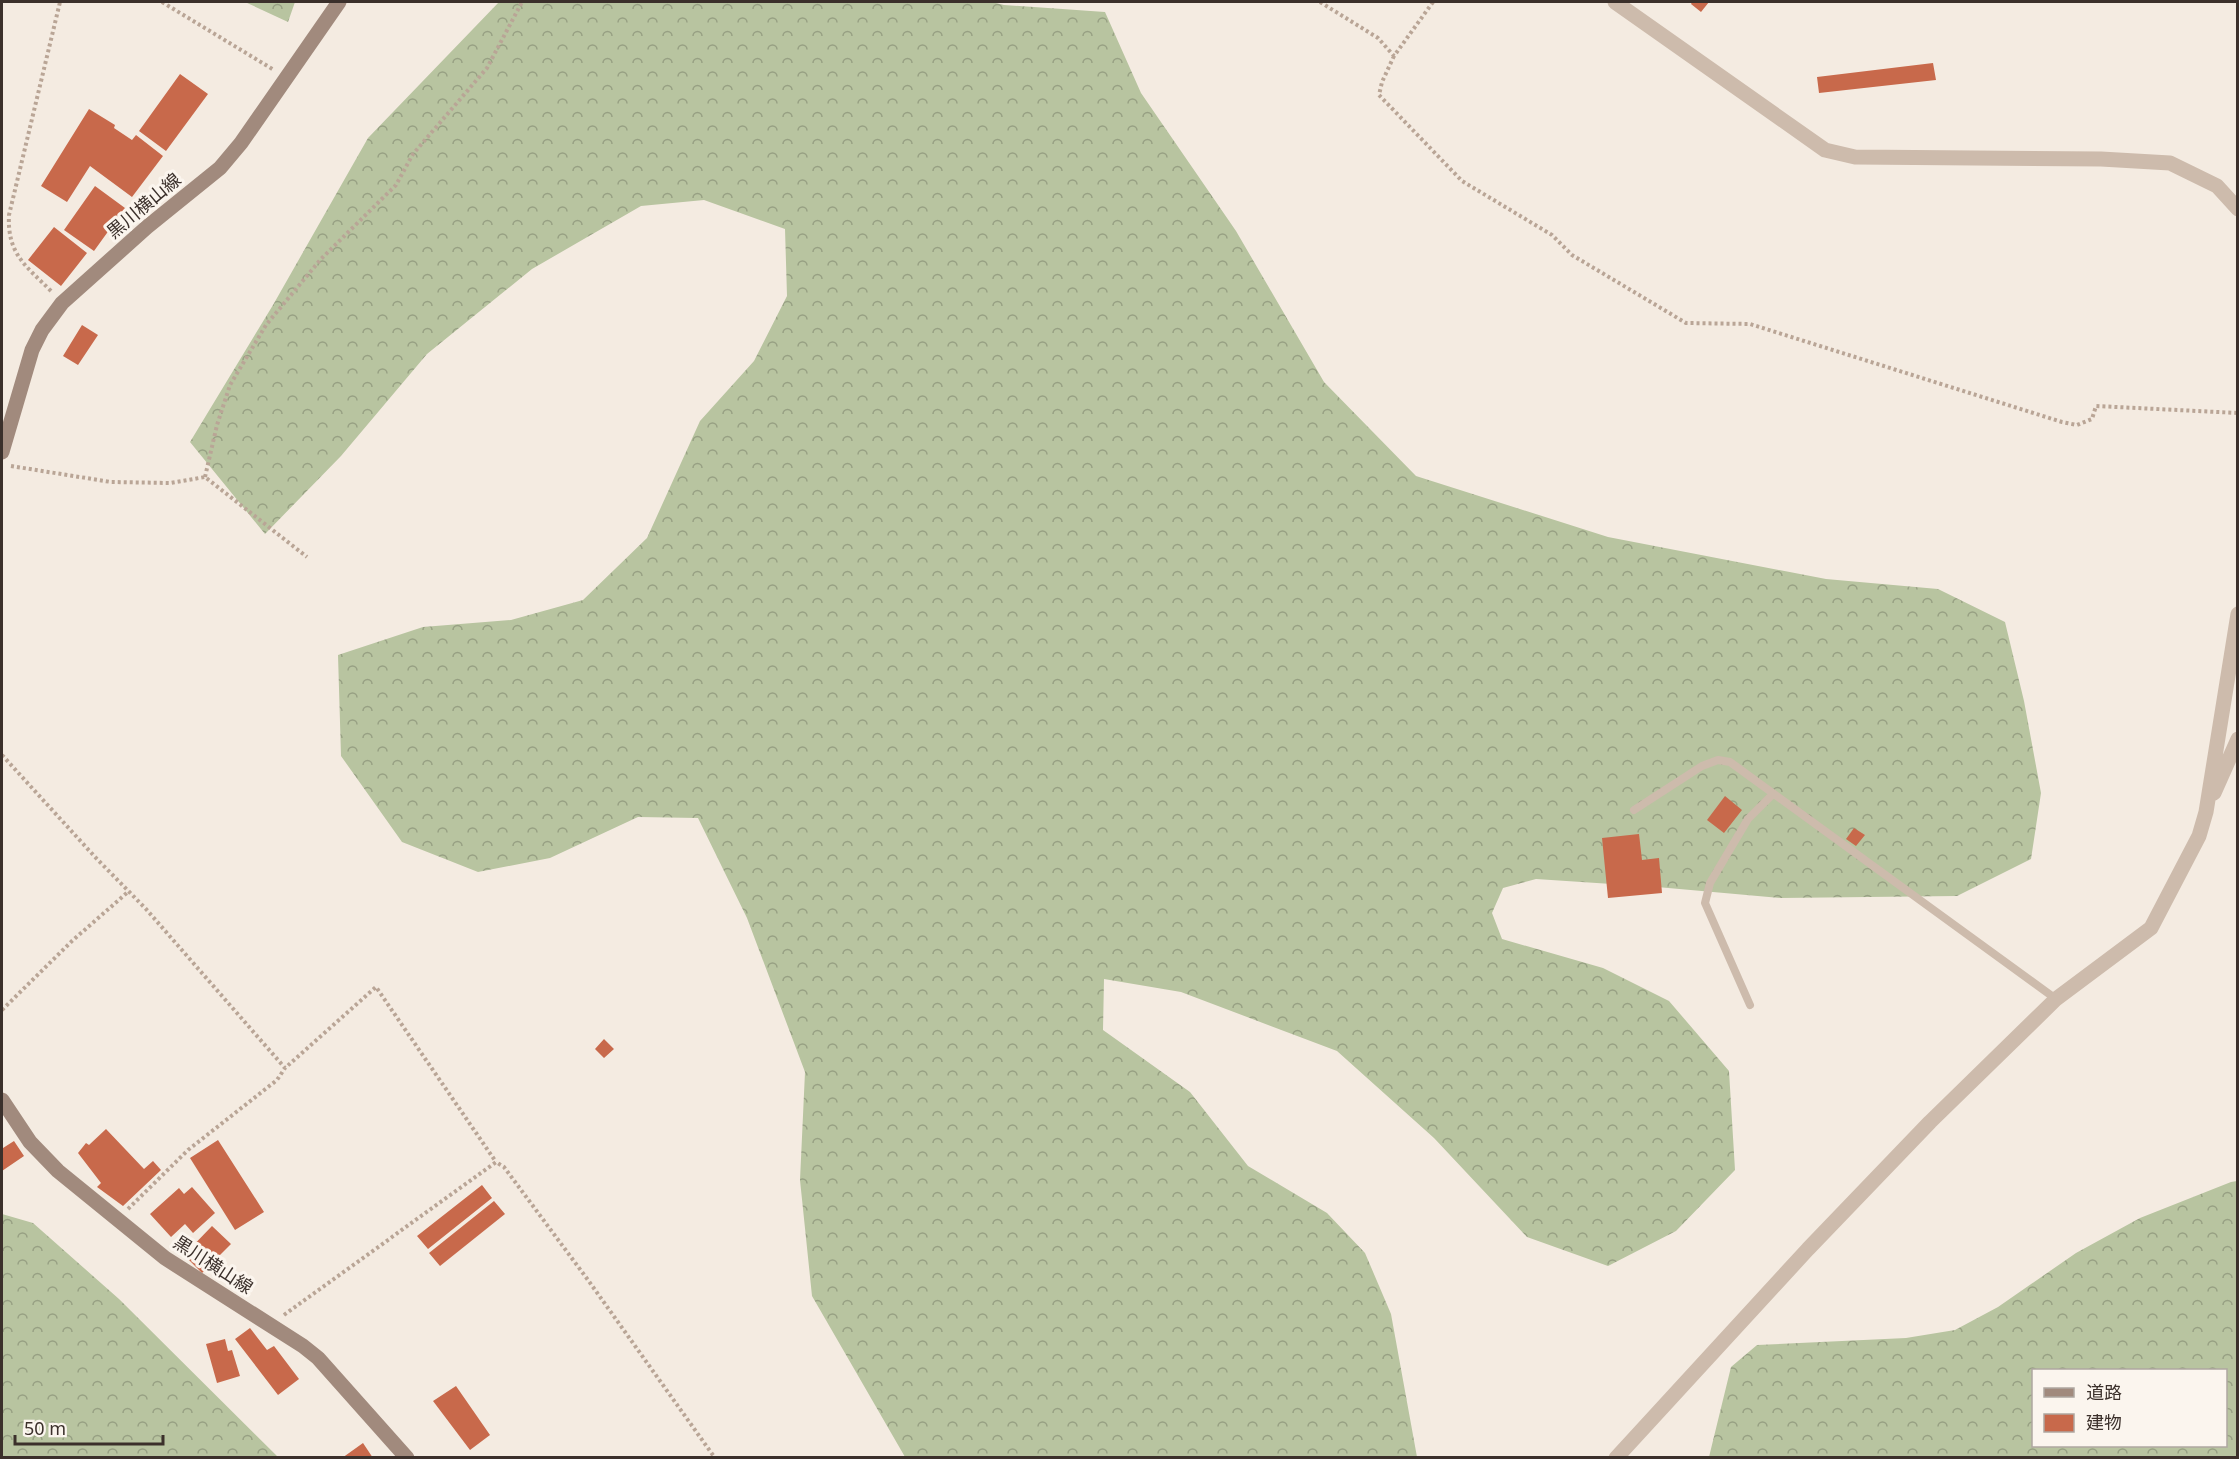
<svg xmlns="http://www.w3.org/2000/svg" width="2239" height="1459" viewBox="0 0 2239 1459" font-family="'Noto Sans','Noto Sans JP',sans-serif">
  <defs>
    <pattern id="forest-crowns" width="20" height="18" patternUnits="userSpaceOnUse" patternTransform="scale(1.5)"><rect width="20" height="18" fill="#b8c4a0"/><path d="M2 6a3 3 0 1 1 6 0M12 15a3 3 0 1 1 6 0" fill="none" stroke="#97a083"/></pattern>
  </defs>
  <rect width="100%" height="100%" fill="#f4ebe1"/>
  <path fill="url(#forest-crowns)" fill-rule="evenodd" d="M245 2H295L288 22Z
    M499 2H992L1004 5 1105 12 1141 93 1236 231 1324 382 1416 476 1608 537 1826 579 1938 589 2005 622 2024 701 2041 793 2031 859 1957 896 1780 898 1657 887 1536 879 1503 888 1492 913 1502 939 1603 968 1669 1001 1729 1071 1735 1170 1676 1231 1608 1266 1527 1237 1434 1138 1337 1051 1181 992 1104 979 1103 1030 1190 1092 1248 1166 1327 1213 1365 1253 1391 1314 1417 1457H905L812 1296 800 1180 805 1072 747 918 698 818 638 817 550 858 478 872 402 842 341 756 338 655 423 627 511 620 583 600 647 538 700 421 754 361 787 296 785 229 704 200 641 206 532 269 427 354 341 456 265 534 190 442 273 305 368 138Z
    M2237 1181V1457H1709L1731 1367 1757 1345 1906 1338 1955 1330 1998 1307 2076 1253 2140 1218 2231 1182ZM2034 1370H2226V1446H2034Z
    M2 1214 33 1223 119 1299 278 1457H2Z"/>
  <path fill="#c8694b" d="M1692 2H1709L1701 12 1691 4Z
    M1933 63 1936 80 1819 93 1817 77Z
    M180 74 208 94 166 151 139 131Z
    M89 109 115 125 114 128 132 140 136 135 163 156 132 197 90 166 67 202 41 186Z
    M95 186 125 208 94 251 64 230Z
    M54 227 87 253 61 286 28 260Z
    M82 325 98 335 78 365 63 356Z
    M1725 796 1742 810 1724 833 1707 820Z
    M1854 828 1865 835 1856 846 1846 839Z
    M1639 834 1642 860 1659 858 1662 893 1608 898 1602 838Z
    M604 1039 614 1049 604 1058 595 1049Z
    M106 1129 144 1169 153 1161 161 1170 123 1206 97 1187 101 1183 78 1153 86 1143 89 1145Z
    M218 1140 264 1212 235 1230 190 1158Z
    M14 1141 24 1156 2 1171V1146L3 1148Z
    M482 1185 492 1198 428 1249 417 1236Z
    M192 1187 215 1213 193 1233 185 1224 171 1237 150 1214 179 1188 184 1194Z
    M494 1201 505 1214 440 1266 429 1253Z
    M212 1226 231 1244 202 1273 184 1255Z
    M250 1328 267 1350 274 1346 299 1379 278 1395 235 1339Z
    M225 1339 228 1351 232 1350 240 1376 217 1383 206 1344Z
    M456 1386 490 1435 470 1450 433 1401Z
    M363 1443 373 1458H342Z"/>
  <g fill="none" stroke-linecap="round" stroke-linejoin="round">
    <path stroke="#b9a596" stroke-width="4" stroke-dasharray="3 3" stroke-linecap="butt" d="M162 2 274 70
      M1320 2 1378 38 1394 56 1433 2
      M1394 56 1382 82 1379 95 1462 181 1552 235 1572 255 1686 323 1750 324 2062 422 2077 425 2092 419 2096 406 2238 413
      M51 291C26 266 7 254 9 215L60 2
      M11 466 111 482 170 483 205 477 307 557
      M205 477 217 425 230 385 266 325 321 259 396 185 413 154 487 68 522 2
      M2 755 96 858 146 909 285 1068 376 987 496 1162
      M2 1010 72 941 129 891
      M128 1209 188 1150 277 1080 285 1068
      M284 1315 496 1162 504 1167 588 1280 715 1458"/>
    <path stroke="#cdbbac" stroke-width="8" d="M1634 810 1702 766 1718 760 1730 762 2056 999
      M1750 1005 1705 903 1710 883 1748 819 1773 794"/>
    <path stroke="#cdbbac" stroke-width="15" d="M1615 2 1825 150 1855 157 2101 159 2170 163 2217 186 2238 209
      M2214 793 2238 739
      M1616 1458 1808 1249 1930 1122 2056 999 2151 928 2199 836 2206 812 2238 614"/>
    <path stroke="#a18a7d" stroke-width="15" d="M2 452 32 350 42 330 62 303 147 227 220 168 241 143 339 2
      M2 1100 30 1142 58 1171 165 1258 303 1346 318 1358 407 1458"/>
  </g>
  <g text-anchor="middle" stroke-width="6" stroke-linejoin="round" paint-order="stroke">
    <g font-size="18" fill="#3b302b" stroke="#fbf5ee">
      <text transform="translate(144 206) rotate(-40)" y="6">黒川横山線</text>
      <text transform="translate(213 1265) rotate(33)" y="6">黒川横山線</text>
    </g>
  </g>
  <rect width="2239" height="1459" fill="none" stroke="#3b302b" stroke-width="6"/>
  <rect x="2032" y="1369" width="195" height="78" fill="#fbf5ee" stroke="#aea6a0" stroke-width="1.5"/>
  <rect x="2044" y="1388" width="30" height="9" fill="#a18a7d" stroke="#aea6a0" stroke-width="1.5"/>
  <text x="2086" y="1399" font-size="18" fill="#3b302b">道路</text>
  <rect x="2044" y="1414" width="30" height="18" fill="#c8694b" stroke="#aea6a0" stroke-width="1.5"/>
  <text x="2086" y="1429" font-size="18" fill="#3b302b">建物</text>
  <path d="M15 1435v9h148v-9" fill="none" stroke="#3b302b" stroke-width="3"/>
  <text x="24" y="1435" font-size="18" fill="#3b302b" stroke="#fbf5ee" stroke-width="4.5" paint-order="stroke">50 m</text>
</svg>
